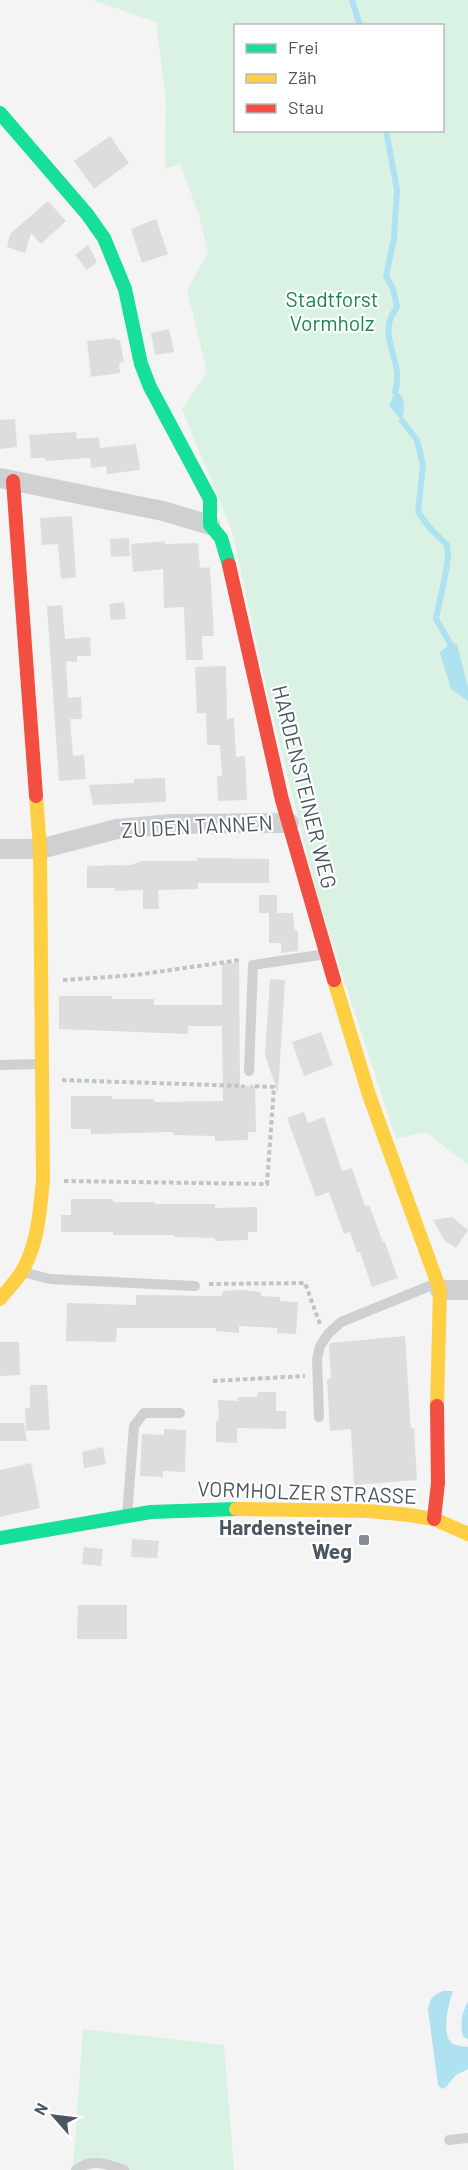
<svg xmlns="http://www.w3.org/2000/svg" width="468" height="2170" viewBox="0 0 468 2170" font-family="Barlow,sans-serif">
  <rect width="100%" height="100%" fill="#f4f4f4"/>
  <path fill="#d9f2e3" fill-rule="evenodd" d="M92 0H468V1165L426 1132 396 1139 319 903 270 705 232 531 182 409 207 372 187 290 208 252 199 215 180 164 165 169 166 102 156 22ZM236 26H442V130H236Z
    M83 2029 224 2045 234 2170H129L125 2167 73 2169Z"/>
  <path fill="#aee2f0" d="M392 390C408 394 404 408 402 421L389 406 395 392Z
    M450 643 457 644 468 687V701L451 689 440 653Z
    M443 1991H453C449 2002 440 2036 453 2044 457 2046 464 2046 468 2047V2069L456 2075 446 2087 442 2089 438 2085 428 2009C430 1998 433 1995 443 1991Z
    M468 2001V2039L463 2037C460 2023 461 2015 468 2001Z"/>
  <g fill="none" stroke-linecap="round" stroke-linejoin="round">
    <path stroke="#aee2f0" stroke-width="6" d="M352 0 360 26
      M386 130 397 190 394 238 386 276 393 289 397 307C395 311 391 316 390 320 383 344 404 365 395 392
      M402 421 417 440 423 465 418 512 429 527 447 545 448 556 446 571 436 619 450 643"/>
  </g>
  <path fill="#ddddde" d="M110 136 129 163 94 189 74 161Z
    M48 201 66 221 41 244 31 233 25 253 7 247 10 234Z
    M156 219 168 254 142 263 131 229Z
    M88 245 97 262 87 270 75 255Z
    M169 329 174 352 155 355 151 333Z
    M116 338V340H120L124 362 119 363 120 373 91 377 87 341Z
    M15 419 17 447 0 449V420Z
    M76 432 77 439 99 437 100 448 136 444 140 470 107 474 106 466 91 468 90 458 45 461V458H31L29 435Z
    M72 516 76 577 61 579 58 544 42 545 40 518Z
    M129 538 130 556 111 557 110 539Z
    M164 541 165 544 198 543 200 568 210 567 214 636H202L203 660H186L184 607 164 608 163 569 133 572 131 544Z
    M124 602 126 619 111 620 109 604Z
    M62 605 65 639 90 637 91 656H77V662L66 661 68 698 81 697 82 719H70L73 756 84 755 86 779 59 781 47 606Z
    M226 666 227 719 234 718 236 757 245 756 247 800 218 801 217 776H222L220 745H207L206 713H197L195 667Z
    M165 778 166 802 93 805 89 785 134 783V779Z
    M197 858 269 859V883H198V889L158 890 159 909H143V890L115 891V888H87V866L131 865 141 861H197Z
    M259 895H277V913H259Z
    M269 913H293L294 928 298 932V951L281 953V943H269Z
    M222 963H239L240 1085 255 1086 256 1132H248V1140L215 1141V1136L173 1135V1132L91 1134V1129H71V1096H112V1099H154V1102L223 1101 222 1026H188V1034L59 1029V996H112V999H154V1005H222Z
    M270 979 285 980 278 1093 265 1055Z
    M321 1032 333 1065 304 1076 292 1042Z
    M304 1112 308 1123 324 1117 342 1171 352 1168 365 1206 369 1205 383 1242H385L398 1278 372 1287 360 1252 357 1253 350 1232 344 1234 329 1192 316 1197 287 1118Z
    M71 1199H113V1202H155V1204H215V1208L257 1207V1232H248V1240L215 1241V1238L174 1237V1235H113V1232H61V1215H71Z
    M452 1217 468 1230 456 1248 445 1241 433 1220Z
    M241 1290 261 1292V1296L280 1297V1301L298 1302 296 1334 277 1333V1328L239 1326V1333L216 1331V1328H117L116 1342 66 1341 67 1303 136 1305V1295L222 1296 223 1291Z
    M405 1336 410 1416 411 1428H414L417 1480 354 1485 351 1429 330 1431 327 1379H331L329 1346 331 1343Z
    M0 1342H19L20 1375 0 1376Z
    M30 1385H47L50 1430 26 1431 25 1408H30Z
    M258 1392H276V1411H286V1429L237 1428V1443L216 1442V1422L219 1419 218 1400 238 1401V1397H257Z
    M0 1423H24L27 1441H0Z
    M164 1429 186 1430 185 1472 163 1471V1477L140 1476 142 1434 164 1435Z
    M103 1447 106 1464 84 1468 82 1452Z
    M31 1463 40 1508 0 1517V1470Z
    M132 1539 159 1541 157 1558 131 1557Z
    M84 1547 103 1549 101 1566 82 1564Z
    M78 1605H127V1639H77Z"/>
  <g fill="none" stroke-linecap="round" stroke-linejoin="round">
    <path stroke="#bcc7c4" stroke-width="4" stroke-dasharray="4.5 3" stroke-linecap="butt" d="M63 980 136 975 240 960
      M62 1080 244 1086
      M64 1181 267 1184 274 1087 251 1086
      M209 1284 305 1283 320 1324
      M213 1381 305 1376"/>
    <path stroke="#ced0d2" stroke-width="10" d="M0 1065 40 1064
      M249 1071 253 965 326 954
      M22 1272 50 1279 195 1286
      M319 1417 317 1359 320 1346 328 1334 341 1322 437 1283
      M127 1516 134 1426 144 1413H180
      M449 2140 468 2138
      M76 2170C91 2158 108 2164 124 2170"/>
    <path stroke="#ced0d2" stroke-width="20" d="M0 478 163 511 210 525
      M0 849H40L117 829 171 824 289 823
      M440 1290H468"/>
    <path stroke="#16e098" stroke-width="14" d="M0 113 87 214 104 238 125 289 141 364 150 387 210 499V525L221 538 229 565
      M0 1538 151 1512 236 1509"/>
    <path stroke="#ffcf43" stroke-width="14" d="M334 980 369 1095 440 1290 437 1406
      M0 1299C7 1290 15 1282 21 1273 38 1245 40 1211 43 1180L40 849 36 796
      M236 1509 369 1511 409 1515 434 1519 468 1534"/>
    <path stroke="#f24e42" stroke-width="14" d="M13 481 36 796
      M229 565 282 800 334 980
      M434 1519 438 1483 437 1406"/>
  </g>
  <rect fill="#868d94" stroke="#fff" stroke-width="2" x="358" y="1534" width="12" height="12" rx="3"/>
  <g text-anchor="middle" stroke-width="4.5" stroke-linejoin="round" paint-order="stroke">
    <g font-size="21" fill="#17864f" stroke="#fff">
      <text x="332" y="307">Stadtforst<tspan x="332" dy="24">Vormholz</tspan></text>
    </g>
    <g font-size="21" fill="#4a5661" stroke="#fff">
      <text transform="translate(304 787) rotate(76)" y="7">HARDENSTEINER WEG</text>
      <text transform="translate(197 827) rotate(-3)" y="7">ZU DEN TANNEN</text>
      <text transform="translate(307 1493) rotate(2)" y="7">VORMHOLZER STRASSE</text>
    </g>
    <g font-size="21" font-weight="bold" fill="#4a5661" stroke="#fff" text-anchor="end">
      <text x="352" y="1535">Hardensteiner<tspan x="352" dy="24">Weg</tspan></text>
    </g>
  </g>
  <rect x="234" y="24" width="210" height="108" fill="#ffffff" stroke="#b7bbc0" stroke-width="1.5"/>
  <rect x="246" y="44" width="30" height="9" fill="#16e098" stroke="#b7bbc0" stroke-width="1.5"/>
  <text x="288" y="54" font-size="18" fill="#4a5661">Frei</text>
  <rect x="246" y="74" width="30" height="9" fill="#ffcf43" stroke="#b7bbc0" stroke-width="1.5"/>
  <text x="288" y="84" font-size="18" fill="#4a5661">Zäh</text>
  <rect x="246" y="104" width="30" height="9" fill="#f24e42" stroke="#b7bbc0" stroke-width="1.5"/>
  <text x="288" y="114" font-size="18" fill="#4a5661">Stau</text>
  <g transform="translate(54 2116) rotate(298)" stroke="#ffffff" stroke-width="4.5" paint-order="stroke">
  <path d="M0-4.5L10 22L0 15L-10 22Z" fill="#4a5661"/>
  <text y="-9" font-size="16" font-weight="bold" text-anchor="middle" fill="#4a5661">N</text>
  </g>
</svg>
